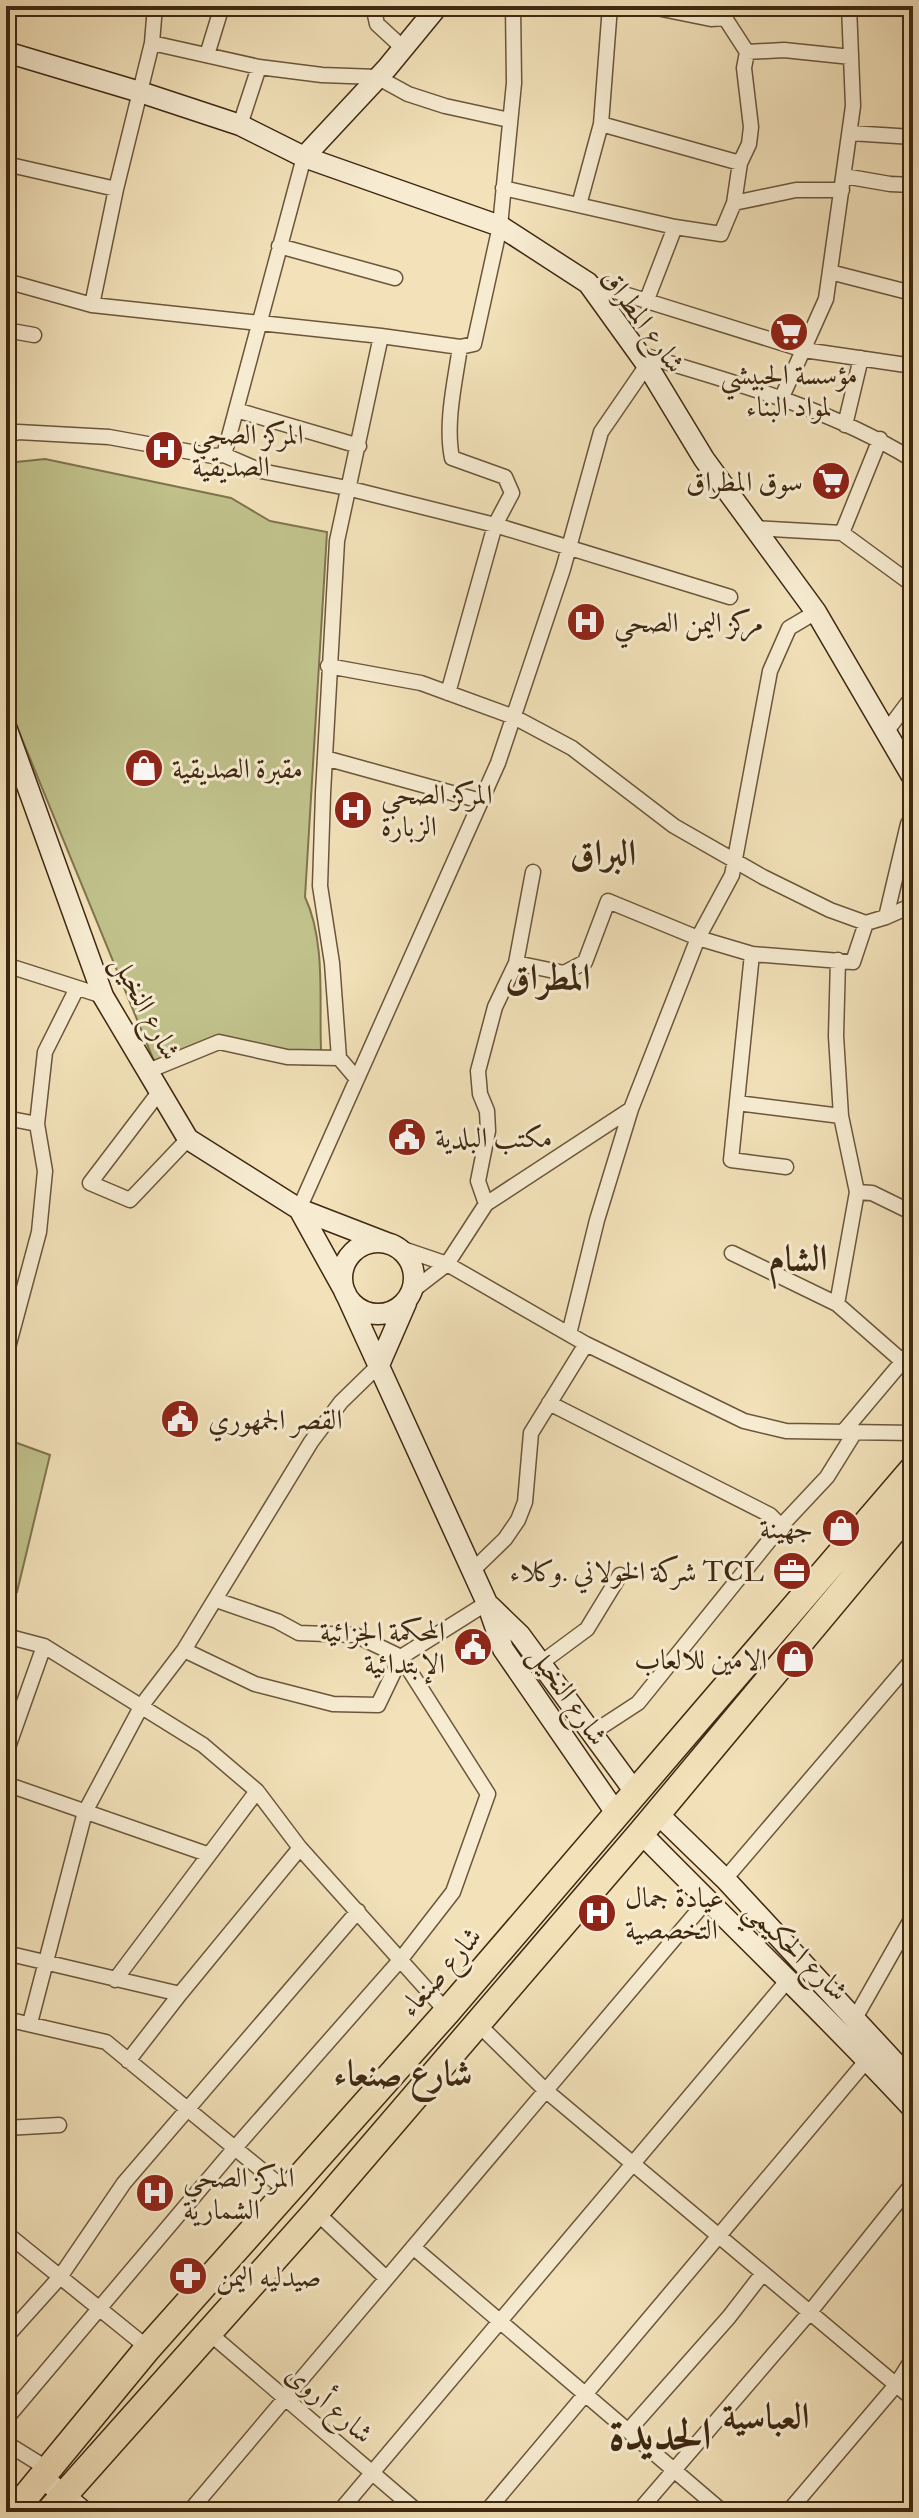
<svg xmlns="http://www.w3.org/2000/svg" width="919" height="2518" viewBox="0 0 919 2518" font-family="'IM FELL Double Pica',Amiri,serif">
  <rect width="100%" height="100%" fill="#f2e1b9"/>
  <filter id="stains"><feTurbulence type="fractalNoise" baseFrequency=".0025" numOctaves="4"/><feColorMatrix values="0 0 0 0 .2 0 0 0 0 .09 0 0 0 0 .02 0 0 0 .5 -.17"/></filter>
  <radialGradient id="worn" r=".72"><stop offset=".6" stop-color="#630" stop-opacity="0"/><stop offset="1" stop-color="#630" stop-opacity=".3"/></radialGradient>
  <path fill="#c0c18b" stroke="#7f744e" stroke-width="2" d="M45 459 231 498 270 521 327 532 305 897C326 942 319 1000 321 1049L304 1065 222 1043 154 1061 6 700V466L16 462Z
    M6 1439 50 1455 17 1592 6 1590Z"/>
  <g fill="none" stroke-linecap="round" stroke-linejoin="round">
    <defs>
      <path id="street" d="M373 6 377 24 403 48
        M647 6 711 19 725 18
        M726 6 725 18 747 52 744 68 751 127 749 144 740 163 734 203
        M152 43 259 67 322 75 377 77 408 94 445 106 509 120
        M747 52 784 50 851 57
        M207 55 222 6
        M601 124 740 163
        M240 125 259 67
        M850 133 913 137
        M6 164 116 189
        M844 176 890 184 913 185
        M503 188 675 227 721 234 734 203 796 190H842
        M579 205 601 124 610 6
        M279 246 395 278
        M830 272 904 291 913 287
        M6 281 92 305 381 336 460 347 474 344 500 226 514 83 513 6
        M589 283 804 350 913 366
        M646 302 675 227
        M92 305 116 189 152 43 155 6
        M6 330 34 335
        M639 354C733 382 829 408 913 460
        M782 397 826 299 853 106 849 6
        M236 410 359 446
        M845 425 861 358
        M6 436 18 432 109 437 213 456 224 455 304 157
        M224 455 261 471 347 488 495 525 730 597
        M755 528 842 533 913 585
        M842 533 880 439
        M328 666 421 683 514 717 572 748 674 826 763 877 830 910 866 923
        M448 693 495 525 512 493 505 477 452 458C445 423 455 382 460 347
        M886 732 913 696
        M325 758 481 801
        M886 917 913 905
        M752 954 731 1160 786 1167
        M516 963 564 973 585 962 608 901 698 938 752 954 853 962 866 923 886 917 908 824 913 818
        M6 965 103 996
        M148 1071 219 1042 287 1057 339 1058
        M357 1079 339 1058 332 963 320 886 323 793 337 541 381 336
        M160 1091 90 1183 130 1200 188 1139
        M737 1103 841 1116
        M6 1118 37 1124
        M857 1192 872 1193 913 1213
        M486 1204 478 1181 488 1131 487 1111 480 1094 478 1071 495 1007 516 963 533 872
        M299 1209 498 763 563 569 601 432 647 365
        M397 1247 447 1264 586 1344 744 1421 786 1431 913 1433
        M732 1253 837 1304 902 1361
        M412 1291 447 1264 486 1204 631 1109
        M837 1304 857 1192 841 1116 836 1036 838 960
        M569 1334 597 1220 631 1109 698 938 732 875 770 671 789 628 816 612
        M6 1355 39 1232 45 1171 37 1124 45 1052 77 988
        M549 1403 770 1515 781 1526
        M843 1432 913 1349
        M472 1571 505 1539 518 1520 525 1502 531 1433 586 1344
        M6 1636 44 1646 203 1745 257 1791 300 1848 447 2012
        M184 1650 255 1684 333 1704 378 1705 401 1657 487 1603
        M541 1663 587 1629 620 1575
        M592 1733 638 1703 781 1526 827 1477 855 1432
        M6 1753 44 1646
        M6 1784 207 1854
        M725 1879 913 1659
        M6 1953 180 1994 300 1848
        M115 1980 257 1791
        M6 2019 106 2042 287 2191
        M854 2020 913 1916
        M30 2023 85 1812 142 1705 184 1650 311 1442 341 1402 379 1365
        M477 2023 544 2089 913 2399
        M128 2061 180 1994
        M6 2128 59 2125
        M316 2212 386 2278
        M6 2233 148 2348
        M413 2247 723 2512
        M208 2332 418 2512
        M6 2337 60 2277 124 2183 358 1911
        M6 2419 234 2149 401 1959 453 1892 488 1794 401 1657 355 1635 299 1633 277 1621 216 1600
        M628 2431 729 2317 763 2273
        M6 2443 48 2469
        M189 2512 707 1900
        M339 2512 787 1981
        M486 2512 867 2060
        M638 2512 810 2312 913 2183
        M788 2512 896 2385 913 2358"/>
      <path id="secondary" d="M6 52 140 92 240 125 304 157 500 226 588 283 647 365 704 459 816 612 913 778
        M304 157 387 68 438 6
        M6 727 103 996 188 1139 299 1209 387 1243
        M299 1209 345 1292 487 1603 503 1649 616 1813
        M342 1278a36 36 0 1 1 72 0a36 36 0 1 1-72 0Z
        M379 1365 406 1303
        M490 1606 520 1635 635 1792
        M657 1813 725 1879 913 2082
        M641 1833C731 1925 825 2014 913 2109
        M42 2477 84 2512"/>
      <path id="highway" d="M13 2512 148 2348 447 2012 913 1469
        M49 2512 316 2212 641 1833 913 1507"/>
    </defs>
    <use href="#street" stroke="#6b563b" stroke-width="17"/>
    <use href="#secondary" stroke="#3e2811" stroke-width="23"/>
    <use href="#highway" stroke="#3e2811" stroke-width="29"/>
    <use href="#street" stroke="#f7ecd2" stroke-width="14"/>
    <use href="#secondary" stroke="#f7ecd2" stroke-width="20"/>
    <use href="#highway" stroke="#f2e1b9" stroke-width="26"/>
  </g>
  <defs>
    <symbol id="supermarket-disc" viewBox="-11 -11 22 22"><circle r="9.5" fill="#8f2418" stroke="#f7ecd2"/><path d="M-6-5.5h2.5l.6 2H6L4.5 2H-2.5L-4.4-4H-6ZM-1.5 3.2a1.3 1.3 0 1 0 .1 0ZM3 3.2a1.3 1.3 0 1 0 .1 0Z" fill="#fff"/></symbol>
    <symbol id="hospital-disc" viewBox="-11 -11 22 22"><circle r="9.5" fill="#8f2418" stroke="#f7ecd2"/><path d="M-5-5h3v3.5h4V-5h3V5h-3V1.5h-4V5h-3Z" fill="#fff"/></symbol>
    <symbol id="shop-disc" viewBox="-11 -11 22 22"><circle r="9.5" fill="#8f2418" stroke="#f7ecd2"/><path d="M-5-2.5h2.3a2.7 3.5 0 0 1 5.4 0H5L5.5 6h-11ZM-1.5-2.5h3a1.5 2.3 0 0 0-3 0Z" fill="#fff"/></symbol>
    <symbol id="civic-disc" viewBox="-11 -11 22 22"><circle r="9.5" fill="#8f2418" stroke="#f7ecd2"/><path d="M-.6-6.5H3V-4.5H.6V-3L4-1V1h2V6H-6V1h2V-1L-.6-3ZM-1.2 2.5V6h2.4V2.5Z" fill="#fff"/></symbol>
    <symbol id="office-disc" viewBox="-11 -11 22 22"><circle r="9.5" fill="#8f2418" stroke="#f7ecd2"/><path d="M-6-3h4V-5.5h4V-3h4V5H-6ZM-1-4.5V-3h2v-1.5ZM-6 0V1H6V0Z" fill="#fff"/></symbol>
    <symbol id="pharmacy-disc" viewBox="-11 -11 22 22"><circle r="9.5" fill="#8f2418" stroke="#f7ecd2"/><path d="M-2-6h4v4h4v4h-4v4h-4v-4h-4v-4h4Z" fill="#fff"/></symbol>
  </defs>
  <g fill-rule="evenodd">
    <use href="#supermarket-disc" x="767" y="310" width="44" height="44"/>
    <use href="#hospital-disc" x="142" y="428" width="44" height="44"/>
    <use href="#supermarket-disc" x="809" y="459" width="44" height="44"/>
    <use href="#hospital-disc" x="564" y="600" width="44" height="44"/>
    <use href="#shop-disc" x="122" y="746" width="44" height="44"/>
    <use href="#hospital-disc" x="331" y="788" width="44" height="44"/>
    <use href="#civic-disc" x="385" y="1115" width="44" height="44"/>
    <use href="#civic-disc" x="158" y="1397" width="44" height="44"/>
    <use href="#shop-disc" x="819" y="1506" width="44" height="44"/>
    <use href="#office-disc" x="770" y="1549" width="44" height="44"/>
    <use href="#civic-disc" x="451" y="1625" width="44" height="44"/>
    <use href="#shop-disc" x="773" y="1637" width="44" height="44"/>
    <use href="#hospital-disc" x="575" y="1891" width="44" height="44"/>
    <use href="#hospital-disc" x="133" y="2171" width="44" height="44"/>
    <use href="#pharmacy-disc" x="166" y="2254" width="44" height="44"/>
  </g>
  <g text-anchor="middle" stroke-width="6" stroke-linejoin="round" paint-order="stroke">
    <g font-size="28" fill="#3e2811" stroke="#f7ecd2">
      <text transform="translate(644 320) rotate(54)" y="10">شارع المطراق</text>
      <text transform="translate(147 1007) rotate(62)" y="10">شارع النخيل</text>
      <text transform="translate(569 1695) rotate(55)" y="10">شارع النخيل</text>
      <text transform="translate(797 1950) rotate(44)" y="10">شارع الحكيمي</text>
      <text transform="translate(440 1971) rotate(-49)" y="10">شارع صنعاء</text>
      <text transform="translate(330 2403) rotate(41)" y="10">شارع أروى</text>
    </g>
    <g font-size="28" fill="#3e2811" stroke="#f7ecd2" text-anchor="start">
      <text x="789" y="384" text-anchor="middle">مؤسسة الحبيشي<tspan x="789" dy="32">لمواد البناء</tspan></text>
      <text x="192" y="444">المركز الصحي<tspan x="192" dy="32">الصديقية</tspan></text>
      <text x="803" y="491" text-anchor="end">سوق المطراق</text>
      <text x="614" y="632">مركز اليمن الصحي</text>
      <text x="172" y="778">مقبرة الصديقية</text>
      <text x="381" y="804">المركز الصحي<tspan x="381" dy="32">الزبارة</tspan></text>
      <text x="435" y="1147">مكتب البلدية</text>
      <text x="208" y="1429">القصر الجمهوري</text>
      <text x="813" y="1538" text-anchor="end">جهينة</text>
      <text x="764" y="1581" text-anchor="end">شركة الخولاني .وكلاء TCL</text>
      <text x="445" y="1641" text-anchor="end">المحكمة الجزائية<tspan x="445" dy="32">الإبتدائية</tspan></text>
      <text x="767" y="1669" text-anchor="end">الامين للالعاب</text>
      <text x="625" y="1907">عيادة جمال<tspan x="625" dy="32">التخصصية</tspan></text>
      <text x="183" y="2187">المركز الصحي<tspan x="183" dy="32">الشمارية</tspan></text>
      <text x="216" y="2286">صيدليه اليمن</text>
    </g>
    <g font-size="36" font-weight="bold" fill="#3e2811" stroke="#f7ecd2">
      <text x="603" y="865">البراق</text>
      <text x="548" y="989">المطراق</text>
      <text x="798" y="1270">الشام</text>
      <text x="403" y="2085">شارع صنعاء</text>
      <text x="766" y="2428">العباسية</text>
    </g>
    <g font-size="44" font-weight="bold" fill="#3e2811" stroke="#f7ecd2">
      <text x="660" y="2449">الحديدة</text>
    </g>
  </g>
  <rect width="919" height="2518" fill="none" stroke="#f2e1b9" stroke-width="32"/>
  <rect x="8" y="8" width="903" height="2502" fill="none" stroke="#3e2811" stroke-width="4"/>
  <rect x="16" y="16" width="887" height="2486" fill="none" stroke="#3e2811" stroke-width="2"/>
  <rect width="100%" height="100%" filter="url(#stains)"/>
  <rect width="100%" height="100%" fill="url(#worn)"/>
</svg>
